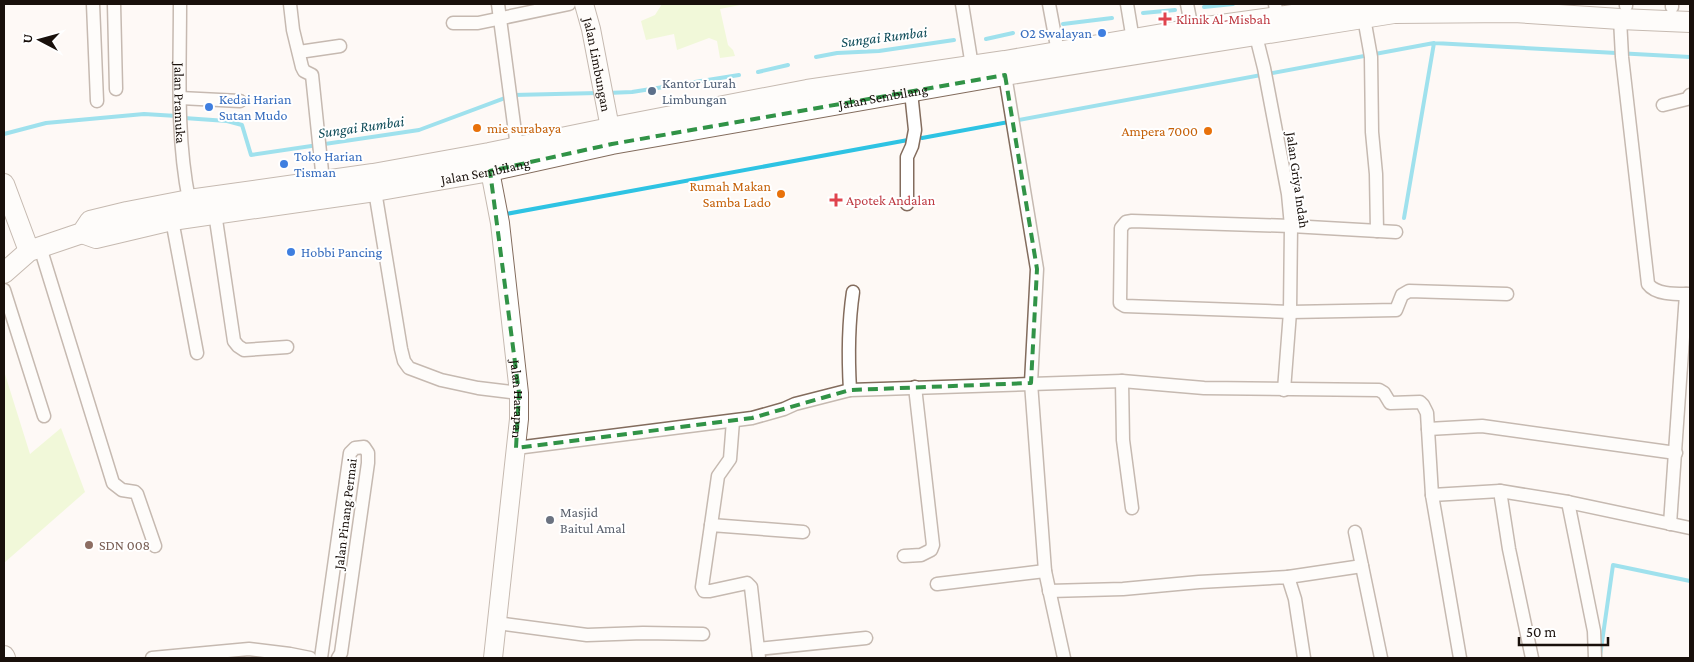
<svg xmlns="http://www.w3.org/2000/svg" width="1694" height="662" viewBox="0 0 1694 662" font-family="'Crimson Pro',serif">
  <rect width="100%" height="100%" fill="#fef9f5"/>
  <path fill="#e3f6b7" d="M662 4H745L720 9 728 45 733 50 735 56 720 58 717 41 709 38 677 50 674 34 646 40 641 21 655 15Z
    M4 371 30 454 61 428 85 492 4 563Z"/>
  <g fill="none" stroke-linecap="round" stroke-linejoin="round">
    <path stroke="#2ec3e3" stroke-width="4" d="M1204 7 1233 4
      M1143 13 1175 10
      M1063 24 1112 18
      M986 39 1013 33
      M816 57 837 53 879 51 954 40
      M758 72 788 65
      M607 93 632 92 739 75
      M184 118 227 121 242 125 251 155 419 130 513 95 598 93
      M4 134 46 123 144 114 177 116
      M922 138 1434 43 1690 57
      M506 214 908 140
      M1404 218 1434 43
      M1600 656 1613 565 1690 581"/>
    <defs>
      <g id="street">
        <path d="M93 4 97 101"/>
        <path d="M114 4 116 89"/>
        <path id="s1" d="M180 4C180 70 176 135 189 200"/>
        <path d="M290 4 293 30 302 67 304 71 312 75 323 181"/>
        <path d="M498 4 517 147"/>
        <path d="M962 4 972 66"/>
        <path d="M1049 4 1058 52"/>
        <path d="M1127 4 1133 40"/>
        <path d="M1187 4 1192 29"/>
        <path d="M1275 4 1277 16"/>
        <path d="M1626 6V4"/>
        <path d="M1672 7V4"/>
        <path d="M1364 18 1371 57 1372 132 1376 174 1377 231"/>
        <path d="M1620 19 1622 57 1648 284C1656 295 1677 294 1690 294"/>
        <path d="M453 23H478L569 4"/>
        <path d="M1256 36 1264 68 1288 194 1291 226 1290 312 1284 390"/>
        <path d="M299 52 340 46"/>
        <path d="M1005 75 1037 269 1031 383 1045 571 1064 658"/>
        <path d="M180 98 240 101"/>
        <path d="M1663 105 1687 99 1690 95"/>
        <path d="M375 191 401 349 404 361 409 368 441 380 478 388 519 393"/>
        <path d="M907 204V157L912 146 915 130 911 92"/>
        <path d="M215 213 234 341 238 346 244 350 287 347"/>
        <path d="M172 220 197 353"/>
        <path d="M1396 232 1291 226 1132 221 1126 222 1121 228 1120 303 1125 306 1290 312 1396 310 1402 295 1409 291 1507 294"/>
        <path d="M40 247 113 483 122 490 135 492 137 494 155 546"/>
        <path d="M4 290 44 416"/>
        <path d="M1122 381 1123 440 1132 508"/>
        <path d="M850 390C848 356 848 326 853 292"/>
        <path d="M1428 429 1482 426 1676 453"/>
        <path d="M516 448 752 418 784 409 795 404 850 390 1122 381 1204 388 1379 390 1384 393 1390 403 1420 402 1423 405 1427 413 1432 495 1460 658"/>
        <path d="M1500 491 1509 549 1532 658"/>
        <path d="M1432 495 1500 491 1568 502 1690 528"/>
        <path d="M1568 502 1594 631 1595 658"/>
        <path d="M1670 524 1686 294"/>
        <path d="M711 525 718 476 730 459 733 421"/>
        <path d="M1355 532 1381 658"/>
        <path d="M904 556 921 555 931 550 933 545 915 387"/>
        <path d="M1288 577 1362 566"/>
        <path d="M937 584 1045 571"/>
        <path d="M1049 591 1123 589 1199 582 1288 577 1295 599 1304 658"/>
        <path d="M497 623 587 635 643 633 703 634"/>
        <path d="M758 649 866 638"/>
        <path d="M152 658 249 649 290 654 310 658"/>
        <path d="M321 658 350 453 355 448 364 447 368 453V463L341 653 338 658"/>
        <path d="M759 658 751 587 747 583 710 591H704L702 587 711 525 803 532"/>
      </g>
      <g id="secondary">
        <path id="s2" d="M584 4 591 29 610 128"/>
        <path id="s3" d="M490 171 500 223 519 393V419L493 658"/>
      </g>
      <g id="primary">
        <path d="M4 184 29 251"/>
        <path id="s4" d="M82 233 96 238 172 220 375 191 490 171 612 144 1005 75 1394 13 1514 12 1620 19 1690 22"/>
        <path d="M4 273 29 251 82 233 90 221 127 212 189 200 373 174 489 153 610 128 807 90 1005 61 1192 29 1371 4"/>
        <path d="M4 656 5 658"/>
      </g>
    </defs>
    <use href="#street" stroke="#836c5d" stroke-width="15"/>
    <use href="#secondary" stroke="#836c5d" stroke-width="20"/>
    <use href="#primary" stroke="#836c5d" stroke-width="22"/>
    <use href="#street" stroke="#fff" stroke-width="12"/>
    <use href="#secondary" stroke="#fff" stroke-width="18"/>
    <use href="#primary" stroke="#fff" stroke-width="20"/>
  </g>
  <path d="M0 0H1694V662H0ZM1005 75 1037 269 1031 383 850 390 752 418 516 448 519 393 490 171 612 144Z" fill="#fef9f5" fill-opacity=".55" fill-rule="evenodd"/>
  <path fill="none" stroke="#319347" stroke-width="4" stroke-dasharray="10 6" stroke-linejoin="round" d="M1005 75 1037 269 1031 383 850 390 752 418 516 448 519 393 490 171 612 144Z"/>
  <g fill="#e0444e" stroke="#fff" stroke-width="2">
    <path d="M1162.5 11.5h5v5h5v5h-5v5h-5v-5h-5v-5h5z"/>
    <path d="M833.5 192.5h5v5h5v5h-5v5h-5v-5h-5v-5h5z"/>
  </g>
  <g fill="#3f7fe0" stroke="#fff" stroke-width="2">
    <circle cx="1102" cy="33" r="5"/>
    <circle cx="209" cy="107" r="5"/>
    <circle cx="284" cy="164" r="5"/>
    <circle cx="291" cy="252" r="5"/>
  </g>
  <circle fill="#5c6f8a" stroke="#fff" stroke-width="2" cx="652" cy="91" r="5"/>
  <g fill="#e8710a" stroke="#fff" stroke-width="2">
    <circle cx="477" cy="128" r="5"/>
    <circle cx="1208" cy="131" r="5"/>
    <circle cx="781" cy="194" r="5"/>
  </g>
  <circle fill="#6b7280" stroke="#fff" stroke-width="2" cx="550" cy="520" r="5"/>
  <circle fill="#8d6e63" stroke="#fff" stroke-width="2" cx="89" cy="545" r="5"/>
  <g text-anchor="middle" stroke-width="4" stroke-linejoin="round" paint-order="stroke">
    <g font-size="14" fill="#be3a42" stroke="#fff" text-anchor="start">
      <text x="1176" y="24">Klinik Al-Misbah</text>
      <text x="846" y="205">Apotek Andalan</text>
    </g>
    <g font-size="14" fill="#366cbe" stroke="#fff" text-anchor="start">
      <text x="1092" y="38" text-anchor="end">O2 Swalayan</text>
      <text x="219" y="104">Kedai Harian<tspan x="219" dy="16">Sutan Mudo</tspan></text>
      <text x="294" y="161">Toko Harian<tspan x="294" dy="16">Tisman</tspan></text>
      <text x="301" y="257">Hobbi Pancing</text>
    </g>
    <g font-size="14" fill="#19100b" stroke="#fff">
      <text dy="5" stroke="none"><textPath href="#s2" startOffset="62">Jalan Limbungan</textPath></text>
      <text dy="5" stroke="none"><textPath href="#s4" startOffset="815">Jalan Sembilang</textPath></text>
      <text dy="5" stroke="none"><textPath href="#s1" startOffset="99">Jalan Pramuka</textPath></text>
      <text dy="5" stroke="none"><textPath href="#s4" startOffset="410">Jalan Sembilang</textPath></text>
      <text transform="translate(1298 180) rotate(82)" y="5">Jalan Griya Indah</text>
      <text dy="5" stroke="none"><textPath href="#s3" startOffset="230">Jalan Harapan</textPath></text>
      <text transform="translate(345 514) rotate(-83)" y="5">Jalan Pinang Permai</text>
    </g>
    <g font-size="14" fill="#4e5e75" stroke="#fff" text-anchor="start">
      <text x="662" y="88">Kantor Lurah<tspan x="662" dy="16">Limbungan</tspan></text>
    </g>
    <g font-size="14" fill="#c56008" stroke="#fff" text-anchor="end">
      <text x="487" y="133" text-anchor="start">mie surabaya</text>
      <text x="1198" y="136">Ampera 7000</text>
      <text x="771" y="191">Rumah Makan<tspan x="771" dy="16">Samba Lado</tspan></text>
    </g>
    <g font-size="14" fill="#5b616d" stroke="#fff" text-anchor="start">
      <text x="560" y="517">Masjid<tspan x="560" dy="16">Baitul Amal</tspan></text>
    </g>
    <g font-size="14" fill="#785e54" stroke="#fff" text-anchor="start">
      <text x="99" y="550">SDN 008</text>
    </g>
    <g font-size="15" font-style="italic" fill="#114d5a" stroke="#fff">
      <text transform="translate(884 37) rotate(-7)" y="5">Sungai Rumbai</text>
      <text transform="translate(361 127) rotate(-8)" y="5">Sungai Rumbai</text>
    </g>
  </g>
  <rect width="1694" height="662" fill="none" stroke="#19100b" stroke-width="10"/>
  <g transform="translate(40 40) rotate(276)" stroke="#ffffff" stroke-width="4" paint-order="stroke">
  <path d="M0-4L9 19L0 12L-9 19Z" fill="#19100b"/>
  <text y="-8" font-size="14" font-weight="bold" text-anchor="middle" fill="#19100b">U</text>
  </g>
  <path d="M1519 637v8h89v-8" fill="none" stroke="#19100b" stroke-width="2.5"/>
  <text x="1526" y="637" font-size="15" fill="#19100b" stroke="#ffffff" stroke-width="4" paint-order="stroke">50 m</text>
</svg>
